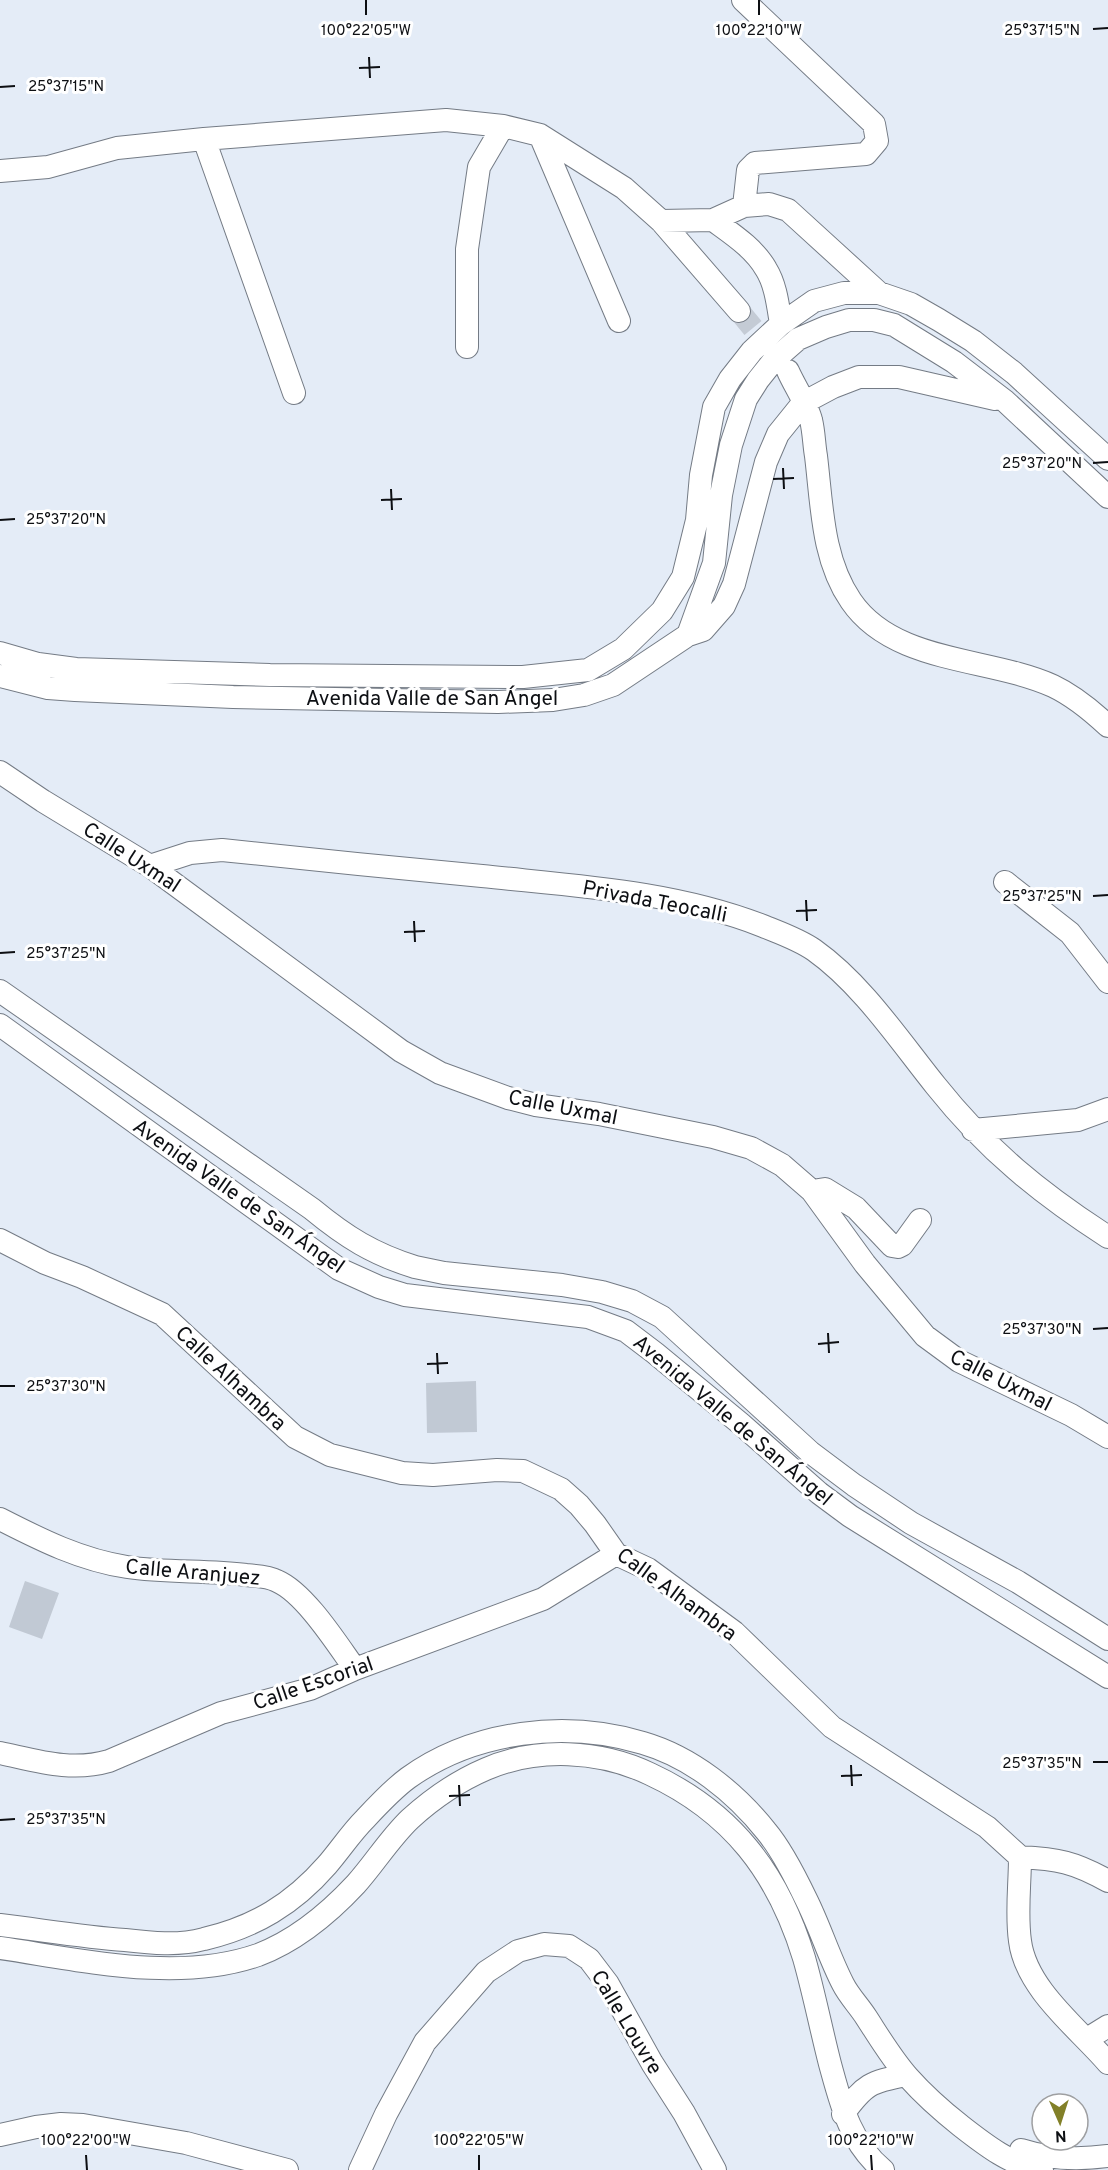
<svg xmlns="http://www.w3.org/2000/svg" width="1108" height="2170" viewBox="0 0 1108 2170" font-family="Overpass,sans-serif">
  <rect width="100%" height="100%" fill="#e4ecf7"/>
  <path fill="#c1c9d4" d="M476 1381 477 1432 427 1433 426 1383Z
    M25 1581 59 1593 42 1639 9 1627Z"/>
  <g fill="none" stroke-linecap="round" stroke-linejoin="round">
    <path stroke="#c4cbd5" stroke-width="22" stroke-dasharray="22 11" stroke-linecap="butt" d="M739 311 776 356"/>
    <defs>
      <path id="minor" d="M743 0 874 124 877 141 866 154 755 163 748 170 744 206
        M540 135 619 321
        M204 139 294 393
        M0 171 48 167 117 148 204 139 446 120 503 126 540 135 624 188 661 221 739 311
        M713 220C732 234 754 248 766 269 776 285 778 306 781 324
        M661 221 713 220 744 206 769 204 788 210 879 293
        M467 347V249L479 167 503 126
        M788 371C794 385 808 406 811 420 814 432 814 445 816 456 822 505 822 559 851 601 894 664 989 657 1053 686 1072 695 1093 712 1108 726
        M688 635 703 630 724 606 734 584 766 462 778 434 803 403 833 387 859 377H899L995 399
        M0 653 38 664 76 669 270 675 523 677 588 670 623 649 662 611 683 577 697 520 701 475 714 407 730 379 752 351 781 324 814 301 844 293H879L911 304 939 320 973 341 1014 373 1108 459
        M0 676 48 688 75 690 233 697 498 702 553 700 584 695 613 685 688 635 714 563 721 495 731 445 746 399 758 380 774 360 798 339 826 327 849 320H874L894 325 954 362 1005 401 1108 497
        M0 772 43 801 150 866 401 1051 440 1073 508 1098 536 1105 599 1114 713 1137 751 1148 782 1165 812 1191 865 1264 925 1336 959 1361 1071 1415 1108 1437
        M150 866 190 853 222 850C309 859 395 868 482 876 575 886 674 891 763 926 780 933 798 939 814 950 862 984 899 1040 936 1086 987 1150 1040 1193 1108 1237
        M1005 882 1070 933 1108 982
        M0 991 312 1209C346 1237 373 1254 415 1267L444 1273 562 1285 602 1292 632 1301 662 1317 810 1452 854 1485 911 1523 1018 1582 1108 1639
        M0 1025 339 1269 379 1287 405 1295 588 1317 626 1331 655 1353 741 1424 819 1493 850 1516 1108 1677
        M973 1130 1078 1120 1108 1109
        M812 1191 825 1189 856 1208 892 1246 898 1247 902 1245 920 1220
        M0 1240 45 1263 82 1277 162 1314 295 1437 330 1455 402 1473 433 1475 497 1470 523 1471 561 1489 579 1505 595 1524 616 1554 648 1569 734 1632 832 1727 987 1827 1020 1857C1058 1859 1074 1862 1108 1881
        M0 1519C41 1540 81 1560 127 1567 166 1573 207 1570 246 1575 256 1576 268 1576 277 1581 305 1593 337 1644 355 1669
        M0 1753C38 1761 71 1772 109 1761L221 1713 310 1689 355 1669 543 1599 616 1554
        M1020 1857C1020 1885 1016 1913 1020 1941 1026 1989 1078 2028 1108 2063
        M0 1925C42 1930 83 1937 125 1940 151 1943 178 1946 204 1939 255 1927 293 1904 327 1865 340 1850 351 1833 365 1819 378 1805 393 1789 408 1778 475 1730 566 1720 643 1743 691 1757 735 1792 766 1831 782 1850 795 1876 806 1899 820 1927 829 1957 843 1984 849 1996 859 2006 866 2017 879 2037 892 2059 908 2077 924 2095 942 2111 961 2126 984 2144 1012 2166 1042 2170
        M0 1948C82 1960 178 1983 258 1955 295 1941 329 1913 356 1884 374 1864 390 1838 410 1819 432 1799 458 1781 486 1769 537 1747 600 1750 650 1774 732 1812 778 1873 804 1958 814 1993 821 2029 830 2064 841 2104 850 2143 883 2170
        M1087 2039 1108 2026
        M843 2114C865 2084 870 2082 906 2075
        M0 2135 36 2127 61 2124 83 2125 186 2143 287 2170
        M1021 2150C1049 2159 1078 2160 1108 2156
        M360 2170 386 2114 425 2042 486 1972 518 1951 544 1944 569 1946 589 1959 608 1984 652 2063 684 2113 715 2170"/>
    </defs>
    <use href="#minor" stroke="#747b85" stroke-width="24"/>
    <use href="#minor" stroke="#fff" stroke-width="22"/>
  </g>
  <path fill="none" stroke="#0d0f13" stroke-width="2" d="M366 0V15M759 0V15M1093 29 1108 28M369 57 370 78M359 68 380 67M0 87 15 86M1093 463 1108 462M783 468 784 489M773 479 794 478M391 489 392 510M381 500 402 499M0 520 15 519M1093 896 1108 895M806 900 807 921M796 911 817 910M414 921 415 942M404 932 425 931M0 953 15 952M1093 1329 1108 1328M828 1333 829 1353M818 1344 839 1342M437 1353 438 1374M427 1364 448 1363M0 1386H15M1093 1762H1108M851 1765 852 1786M841 1776 862 1775M459 1785 460 1806M449 1796 470 1795M0 1820 15 1819M86 2155 87 2170M479 2155V2170M871 2155 872 2170"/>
  <g text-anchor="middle" stroke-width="6" stroke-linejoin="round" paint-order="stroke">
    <g font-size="21" fill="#0d0f13" stroke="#fff">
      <text x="432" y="705">Avenida Valle de San Ángel</text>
      <text transform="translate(132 857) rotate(33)" y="7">Calle Uxmal</text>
      <text transform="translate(655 901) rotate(11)" y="7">Privada Teocalli</text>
      <text transform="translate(563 1107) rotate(11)" y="7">Calle Uxmal</text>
      <text transform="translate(239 1196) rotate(35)" y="7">Avenida Valle de San Ángel</text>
      <text transform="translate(231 1378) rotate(43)" y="7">Calle Alhambra</text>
      <text transform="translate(1001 1380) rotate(27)" y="7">Calle Uxmal</text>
      <text transform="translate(733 1420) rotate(40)" y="7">Avenida Valle de San Ángel</text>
      <text transform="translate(193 1572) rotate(5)" y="7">Calle Aranjuez</text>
      <text transform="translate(677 1594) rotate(36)" y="7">Calle Alhambra</text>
      <text transform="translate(313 1683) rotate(-19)" y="7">Calle Escorial</text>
      <text transform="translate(627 2022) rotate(59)" y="7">Calle Louvre</text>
    </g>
  </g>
  <g font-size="15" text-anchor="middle" fill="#0d0f13" stroke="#fff" stroke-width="6" stroke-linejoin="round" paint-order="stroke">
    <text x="1042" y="35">25°37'15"N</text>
    <text x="366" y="35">100°22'05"W</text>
    <text x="759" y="35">100°22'10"W</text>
    <text x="66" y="91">25°37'15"N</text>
    <text x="1042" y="468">25°37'20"N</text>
    <text x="66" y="524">25°37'20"N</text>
    <text x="1042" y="901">25°37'25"N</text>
    <text x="66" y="958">25°37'25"N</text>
    <text x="1042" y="1334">25°37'30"N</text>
    <text x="66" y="1391">25°37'30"N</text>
    <text x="1042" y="1768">25°37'35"N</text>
    <text x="66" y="1824">25°37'35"N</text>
    <text x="86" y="2145">100°22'00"W</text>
    <text x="479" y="2145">100°22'05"W</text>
    <text x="871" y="2145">100°22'10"W</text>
  </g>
  <g transform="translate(1060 2122) rotate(177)"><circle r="28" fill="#ffffff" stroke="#9e9fa1" stroke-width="1.5"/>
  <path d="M0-4.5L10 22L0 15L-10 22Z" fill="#828028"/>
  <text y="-9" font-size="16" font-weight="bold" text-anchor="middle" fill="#0d0f13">N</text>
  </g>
</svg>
